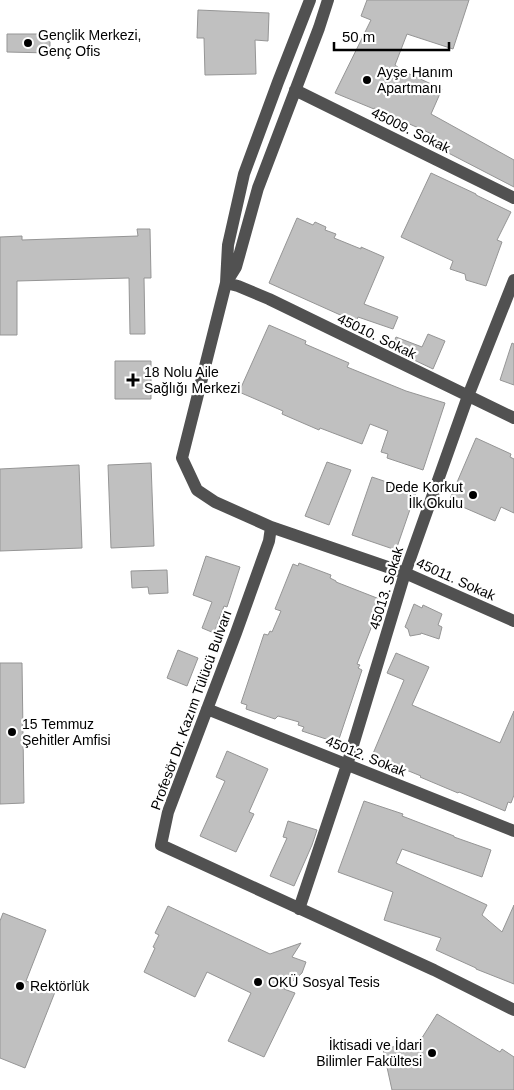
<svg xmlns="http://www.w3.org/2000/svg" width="514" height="1090" viewBox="0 0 514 1090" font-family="Helvetica,sans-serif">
  <rect width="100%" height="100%" fill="#fff"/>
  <path fill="#c0c0c0" stroke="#959595" d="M367 0H469L453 49 407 34 395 65 403 71 442 89 431 114 514 160V187L429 143 434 135 374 108V109L335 93 371 20 361 16Z
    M198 10 269 13 268 41 255 40 256 74 205 75 204 38H197Z
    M7 34H50V53L7 52Z
    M431 173 476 194V195L511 212 497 240 502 242 486 286 466 280 465 274 450 269 453 261 401 237Z
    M297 218 313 225 315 222 326 227 325 230 336 234 334 238 361 249V247L384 257 364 304 398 317 393 329 358 317 356 322 269 283Z
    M137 229H150L151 278H144L145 334H130L129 278 17 281V335H0V237L22 236V240L138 236Z
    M269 325 306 341 305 344 349 363 347 367 406 391 445 403 423 470 387 458 388 454 381 452 388 431 370 424 362 444 320 428 319 430 282 414 283 411 239 392Z
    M428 334 445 341 433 369 391 349 396 337 422 347Z
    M512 343 514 344V385L500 380Z
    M115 361H151V399H115Z
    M476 438 511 454 510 457 514 459V513L501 507 495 521 449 501Z
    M327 462 351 470 329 525 305 516Z
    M151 463 154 546 111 548 108 465Z
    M79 465 82 548 0 551V469Z
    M372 477 416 492 396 550 352 535Z
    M206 556 240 567 227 607 224 606 214 633 202 628 212 602 193 595Z
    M299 563 331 575 330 578 336 581V582L382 600 357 664 360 665 358 668 362 670 339 739 335 738 332 741 302 731 304 727 298 725 299 722 278 716 275 719 246 709 247 705 241 703 264 634 268 635 270 631 272 632 281 611 275 609 293 564 298 566Z
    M167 570 168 593 149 594 148 587 132 588 131 571Z
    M414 604 422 608 423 605 442 614 438 625 442 627 439 639 421 633V634L410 636 408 629 405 627Z
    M178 650 198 658 187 686 167 678Z
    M396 653 429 667 412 705 500 743 514 711V795L511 803 508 802 505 811 459 792 458 793 420 777 421 776 372 756 404 680 387 673Z
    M0 663H22L24 803 0 804Z
    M227 751 268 769 249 812 254 814 236 852 200 836 225 781 216 777Z
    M364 801 403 814 402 816 454 836V837L491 850 482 877 402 849 396 863 487 905 482 915 502 932 514 905V984L476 969V968L436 950 441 938 384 920 393 892 338 872Z
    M288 821 317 830 312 845 294 886 270 876 287 838 283 837Z
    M168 906 270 954 301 943 292 957 306 962 302 973 284 989 295 993 264 1057 228 1041 251 993 207 972 195 997 144 972 155 948 153 947 159 935 155 933Z
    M3 913 46 930 26 981 55 992 25 1068 0 1058V921Z
    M437 1014 500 1052 502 1049 514 1057V1090H392L383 1049 420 1041Z"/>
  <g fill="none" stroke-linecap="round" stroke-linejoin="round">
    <path stroke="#515151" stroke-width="12" d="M310 0 278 82 244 174 228 245 226 283 182 458 197 490 215 502 271 527 269 541 236 633 168 812 161 845 434 970 514 1010
      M295 90 514 198
      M226 283 238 286 269 299 514 418
      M226 283 236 267 258 188 319 28 328 0
      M271 527 405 573 514 621
      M207 709 514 831
      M299 909 347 765 405 573 468 396 514 280"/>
  </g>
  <g fill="#000" stroke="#fff" stroke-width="2">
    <circle cx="28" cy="43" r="5"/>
    <circle cx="367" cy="80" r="5"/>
    <path d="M130.5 372.5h5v5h5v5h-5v5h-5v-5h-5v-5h5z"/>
    <circle cx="473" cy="495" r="5"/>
    <circle cx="12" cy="732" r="5"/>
    <circle cx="258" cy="982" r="5"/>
    <circle cx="20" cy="986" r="5"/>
    <circle cx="432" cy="1053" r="5"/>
  </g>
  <g text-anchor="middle" stroke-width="4.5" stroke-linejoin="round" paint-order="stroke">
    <g font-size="14" fill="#000" stroke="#fff" text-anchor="start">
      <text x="38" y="40">Gençlik Merkezi,<tspan x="38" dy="16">Genç Ofis</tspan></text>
      <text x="377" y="77">Ayşe Hanım<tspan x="377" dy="16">Apartmanı</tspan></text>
      <text x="144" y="377">18 Nolu Aile<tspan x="144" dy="16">Sağlığı Merkezi</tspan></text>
      <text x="463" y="492" text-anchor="end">Dede Korkut<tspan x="463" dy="16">İlk Okulu</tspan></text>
      <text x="22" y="729">15 Temmuz<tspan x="22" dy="16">Şehitler Amfisi</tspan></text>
      <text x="268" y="987">OKÜ Sosyal Tesis</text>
      <text x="30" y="991">Rektörlük</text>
      <text x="422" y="1050" text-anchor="end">İktisadi ve İdari<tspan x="422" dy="16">Bilimler Fakültesi</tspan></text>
    </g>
    <g font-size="14" fill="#000" stroke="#fff">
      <text transform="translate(411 130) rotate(26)" y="5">45009. Sokak</text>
      <text transform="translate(377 336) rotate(26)" y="5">45010. Sokak</text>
      <text transform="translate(456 579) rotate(24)" y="5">45011. Sokak</text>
      <text transform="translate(386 588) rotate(-73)" y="5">45013. Sokak</text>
      <text transform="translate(191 710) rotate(-70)" y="5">Profesör Dr. Kazım Tülücü Bulvarı</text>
      <text transform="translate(366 756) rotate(22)" y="5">45012. Sokak</text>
    </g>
  </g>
  <path d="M334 42v8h115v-8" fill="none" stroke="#000000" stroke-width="2.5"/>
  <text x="342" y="42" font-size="15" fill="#000000" stroke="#ffffff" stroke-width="4" paint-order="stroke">50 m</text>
</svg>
